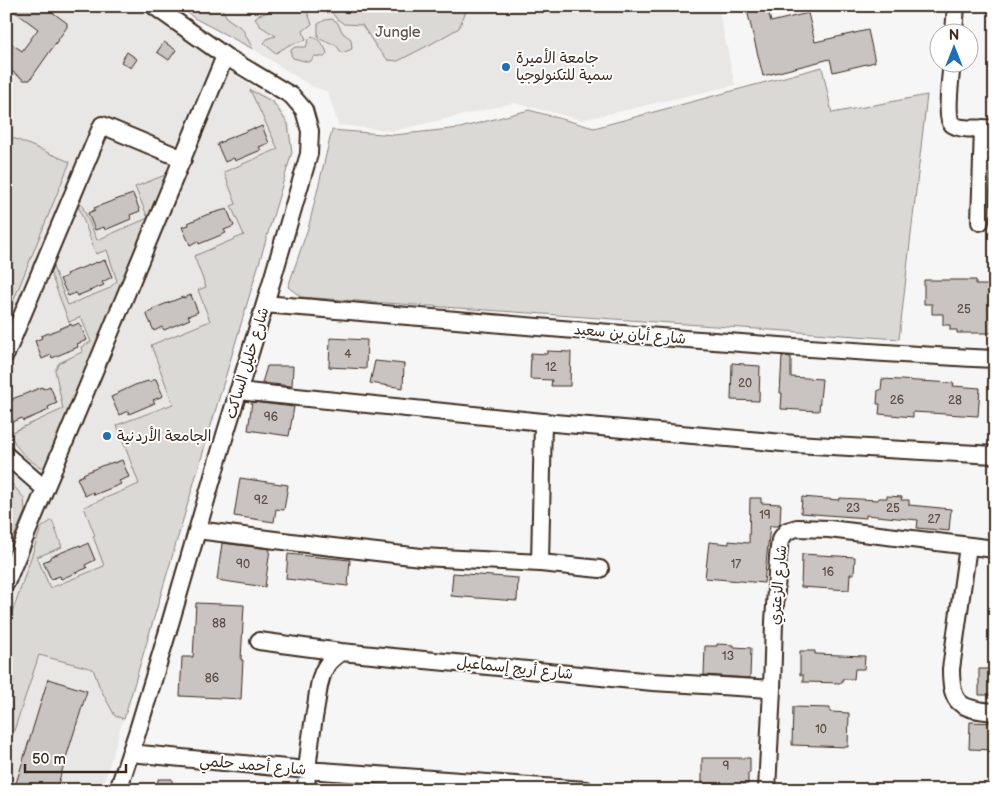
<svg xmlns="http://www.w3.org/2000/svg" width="1001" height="796" viewBox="0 0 1001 796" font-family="'Balsamiq Sans','Playpen Sans Arabic',sans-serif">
  <rect width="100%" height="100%" fill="#f7f6f6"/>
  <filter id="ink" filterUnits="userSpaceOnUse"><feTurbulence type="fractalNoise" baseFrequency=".02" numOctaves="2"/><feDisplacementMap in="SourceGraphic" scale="10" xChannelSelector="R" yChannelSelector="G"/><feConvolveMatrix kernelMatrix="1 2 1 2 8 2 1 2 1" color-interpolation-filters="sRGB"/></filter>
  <g filter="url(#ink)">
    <path fill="#e9e7e6" d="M6 6H135L275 102 290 123 292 152 102 790H6Z
      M179 6H718L735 85 582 120 514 103 394 131 338 125 328 92 311 86 253 49 194 18Z"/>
    <path fill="#dbd9d6" stroke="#8b827a" d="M179 6H220L228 19 242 28 253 49 194 18Z
      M271 6H305L312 24 303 31 306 40 289 45 276 53 268 47 264 43 268 38 276 36 260 26 255 19 258 15 269 12 271 9Z
      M327 6H468L459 28 431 44 398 61 388 60 377 48 362 25 344 24 336 18Z
      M332 19 337 22 343 33 351 39 352 49 342 53 335 44H331L318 38V24L325 20Z
      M312 36C318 39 326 46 327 54L324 57 314 56 311 61 308 62 293 58 291 55V50L295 47H306L309 39Z
      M822 67 832 113 927 95 899 339 301 297 288 287 309 225 332 130 394 135 460 128 529 110 594 128Z
      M250 90 273 102 288 124 292 152 124 719 115 716 100 688 93 669 39 655 6 755V626L16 602 41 528 52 520 62 547 37 557 50 588 104 566 93 536H95L84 507 139 484 117 425 173 404 151 345 210 321 198 290 206 287 194 256 244 235 231 206 236 204 224 172 278 149Z
      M6 135 70 162 6 319Z
      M165 175H166L44 469C29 461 16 450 10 433L63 409 55 370 59 363 82 352 81 347 91 342 81 317 69 322 49 269 53 267 68 305 108 289 117 281 107 250 96 254 78 205 81 203 97 240 148 218 135 187Z
      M6 477 24 498 25 511 6 555Z"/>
    <path fill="#c9c3c1" stroke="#3b2a1e" d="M7 6H44L67 23V27L30 80H24L6 67V40L22 51 38 29Z
      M746 6H767L771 22 808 13 815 42 868 30 875 62 833 72 830 59 763 76Z
      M164 42 176 50 169 60 157 52Z
      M127 52 137 59 131 68 121 62Z
      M262 126 269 143 259 147 261 150 235 161 234 158 225 162 217 144 224 141V140L254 128 255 129Z
      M133 194 140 211 130 215 131 219 105 230 104 227 95 230 88 213 95 210 94 208 112 201Z
      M227 209 234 226 224 230 226 233 199 244 198 241 190 245 182 227 189 225 188 223 206 215Z
      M105 260 112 277 102 282 104 285 77 296 76 293 68 296 60 279 67 276 66 274 97 262V263Z
      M924 280H976V285H995V333H957V330H950V325H943V314H932V304H924Z
      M191 295 198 312 188 316 190 319 164 330 162 327 154 331 146 313 153 311 152 309 183 297V298Z
      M79 323 87 340 77 344 78 347 52 358 51 355 42 359 35 341 42 338 41 336 59 329 71 324 72 326Z
      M330 338 367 340 366 369 329 367Z
      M547 351 571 352 570 386H551L552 380 530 379 531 353 547 354Z
      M782 356 791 357V377L822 379 819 411 781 409 782 393H780Z
      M375 361 404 364 403 388 370 383Z
      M732 363 744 364V365L760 366 759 401 731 400Z
      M267 366H293L292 386 262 383Z
      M156 379 163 396 153 400 155 403 129 414 128 411 119 415 111 397 118 394V393L135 385 148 381 149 382Z
      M882 379 954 383 953 386 980 388 978 416 913 412V417L879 414 880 404H877L878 390H881Z
      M50 386 57 403 48 407 49 410 23 421 22 418 13 422 6 404 13 401 12 399 30 392 42 387 43 389Z
      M252 402 294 407 289 436 248 430Z
      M122 460 129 477 119 481 121 484 94 495 93 492 85 496 77 478 84 475 83 474 101 466 114 462V463Z
      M240 478 288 485 284 510 276 509 274 522 234 516Z
      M887 496 902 497 901 500H909V505L951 509 949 531 917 528 918 520 866 515V518L801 513 802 497 839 500 840 498 878 500V498H887Z
      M750 498H761V503L781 504 780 524 778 526H770L764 583 705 578 709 542 729 544V541L749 543Z
      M88 543 95 560 85 565 87 568 61 579 60 576 51 579 43 562 50 559V557L80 545 81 547Z
      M222 543 270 549 265 587 217 580Z
      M288 554 350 560 348 586 286 579Z
      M802 554 855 557 854 574H850L849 590 801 587Z
      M453 573 518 578 517 601 451 596Z
      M196 603 244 605 241 660H243L241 699 180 696 182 657H193Z
      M717 644 734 645V647L751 648 750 678 704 675 705 646H717Z
      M800 651H815V654L865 656 864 669H855L854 679H842V683L803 682V675H800Z
      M979 669H995V695H979Z
      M48 679 87 691 56 790H14Z
      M793 707 830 708V712L849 713 848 747 792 745Z
      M970 722 995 723V750L969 749Z
      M702 758H750V773H748V784H743V787H726V784L702 783Z
      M158 779H172V790H157Z"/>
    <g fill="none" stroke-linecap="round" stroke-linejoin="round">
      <defs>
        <path id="minor" d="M954 32 956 6
          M952 62C951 73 945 119 952 124 960 131 985 128 995 128
          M980 222 983 128
          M265 304C508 324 751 347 995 359
          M6 354 102 125 183 159
          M238 391 543 422 795 444 995 455
          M6 455 45 489
          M197 530 315 545 421 557 540 563 600 569
          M968 546 951 669C951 705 960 709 995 712
          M540 563 543 422
          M6 583 225 56
          M259 641 341 652 653 682 772 689
          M130 753 307 770 586 790
          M118 790 138 730 167 634 225 435 265 304 309 154 310 131 304 110 292 96 225 56 154 6
          M306 790C307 762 311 734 316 706 318 693 319 676 327 665 330 660 336 656 341 652
          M767 790 772 689 774 622 778 557 780 540 787 531 797 528 829 529 995 549"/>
      </defs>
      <use href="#minor" stroke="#3b2a1e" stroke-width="20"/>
      <use href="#minor" stroke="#fff" stroke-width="16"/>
    </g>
  </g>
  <g fill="#1f6fb2" stroke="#fff" stroke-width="2">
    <circle cx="506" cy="67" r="5"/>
    <circle cx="107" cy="436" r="5"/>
  </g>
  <g text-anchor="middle" stroke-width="4" stroke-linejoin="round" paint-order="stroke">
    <g font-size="12" fill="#5e5047">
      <text x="964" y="313">25</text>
      <text x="348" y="358">4</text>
      <text x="551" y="371">12</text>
      <text x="745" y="387">20</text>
      <text x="897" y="404">26</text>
      <text x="955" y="404">28</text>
      <text x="271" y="421">96</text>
      <text x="261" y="504">92</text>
      <text x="853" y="512">23</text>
      <text x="893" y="512">25</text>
      <text x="765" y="519">19</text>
      <text x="934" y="523">27</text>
      <text x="243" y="568">90</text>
      <text x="736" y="568">17</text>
      <text x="828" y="576">16</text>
      <text x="219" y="627">88</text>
      <text x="728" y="660">13</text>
      <text x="212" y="682">86</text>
      <text x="821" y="733">10</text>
      <text x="726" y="770">9</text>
    </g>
    <g font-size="15" fill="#63564c" stroke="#fff">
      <text x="398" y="37">Jungle</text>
    </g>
    <g font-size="15" fill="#3b2a1e" stroke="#fff" text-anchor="start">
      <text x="516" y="63">جامعة الأميرة<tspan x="516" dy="17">سمية للتكنولوجيا</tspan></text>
      <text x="117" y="441">الجامعة الأردنية</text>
    </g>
    <g font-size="15" fill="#3b2a1e" stroke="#fff">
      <text transform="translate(630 334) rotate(5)" y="5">شارع أبان بن سعيد</text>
      <text transform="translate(247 363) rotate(-73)" y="5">شارع خليل الساكت</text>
      <text transform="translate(778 585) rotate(-85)" y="5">شارع الزعتري</text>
      <text transform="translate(515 668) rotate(6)" y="5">شارع أريج إسماعيل</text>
      <text transform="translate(253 765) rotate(5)" y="5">شارع أحمد حلمي</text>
    </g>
  </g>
  <rect width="1001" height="796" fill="none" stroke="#fff" stroke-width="25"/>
  <rect x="12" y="12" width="976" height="771" fill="none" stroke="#3b2a1e" stroke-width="2" filter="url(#ink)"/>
  <g transform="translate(954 48)"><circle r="24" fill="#ffffff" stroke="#b1aaa5"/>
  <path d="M0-4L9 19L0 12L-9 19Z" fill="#1f6fb2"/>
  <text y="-8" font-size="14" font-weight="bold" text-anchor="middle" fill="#3b2a1e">N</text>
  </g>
  <path d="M25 764v8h101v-8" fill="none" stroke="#3b2a1e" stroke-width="2.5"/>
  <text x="32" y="764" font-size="15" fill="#3b2a1e" stroke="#ffffff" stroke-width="4" paint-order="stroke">50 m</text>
</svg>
